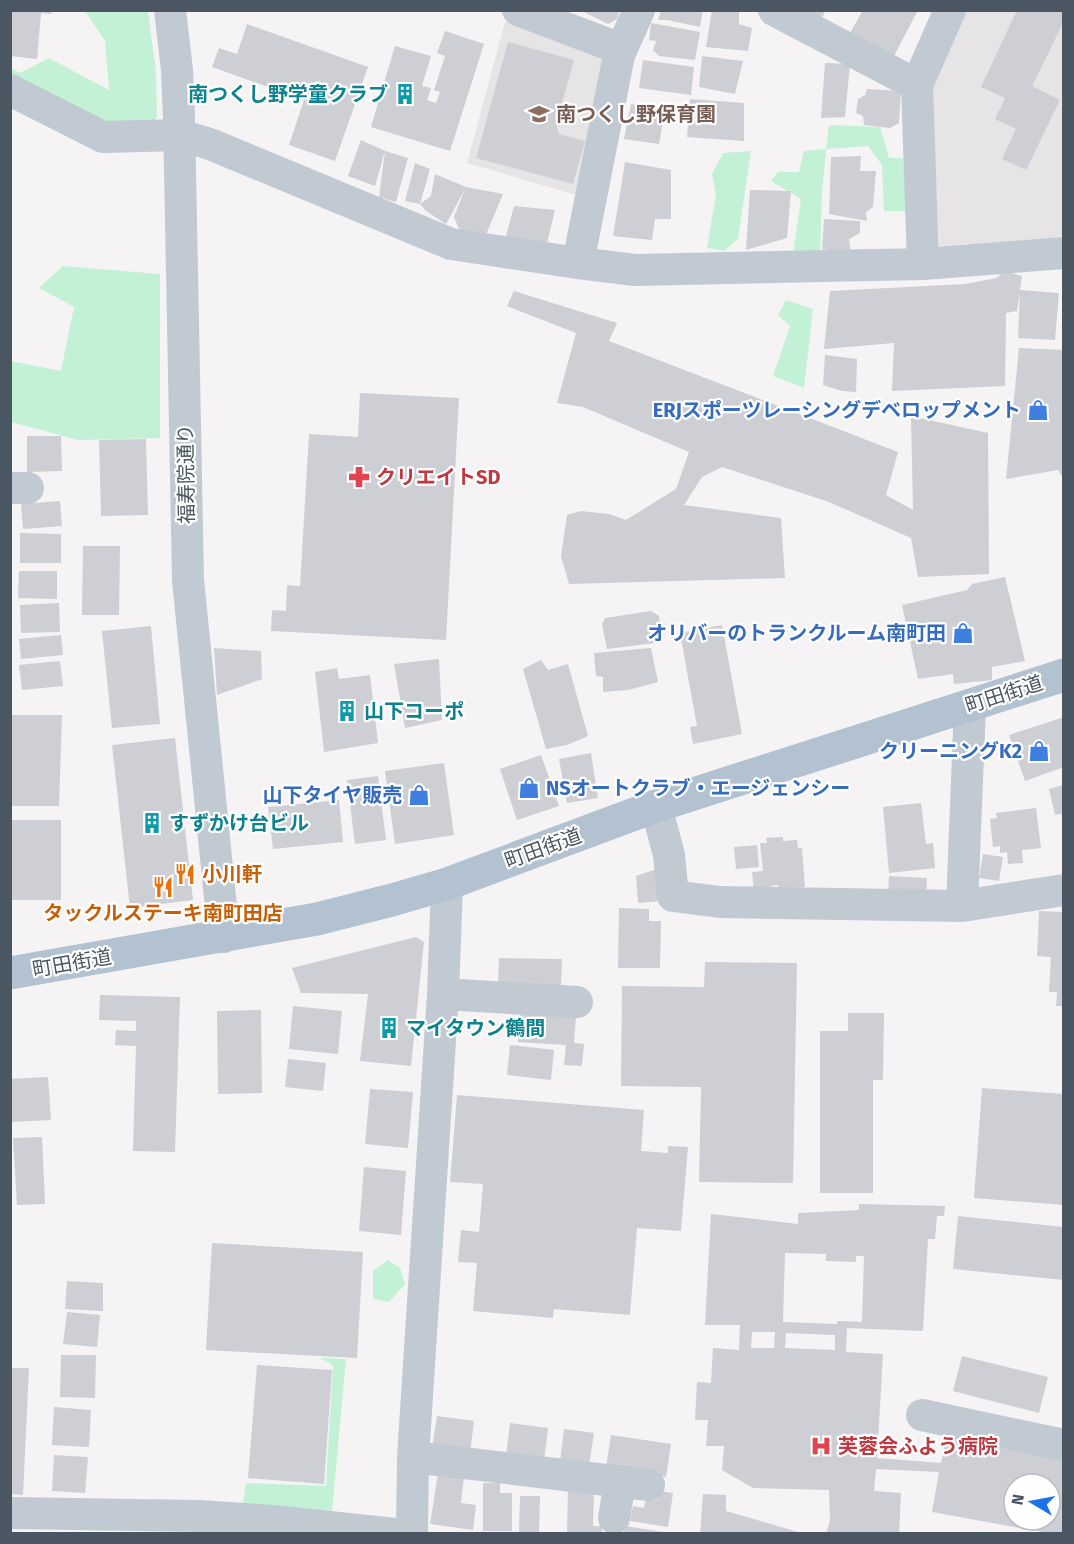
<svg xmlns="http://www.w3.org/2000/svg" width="1074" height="1544" viewBox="0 0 1074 1544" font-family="'Fira Sans','Noto Sans JP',sans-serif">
  <rect width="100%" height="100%" fill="#f5f3f3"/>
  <path fill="#e6e4e5" d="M964 11H1063V236L1052 239 939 246 931 86Z
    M505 22 597 52 605 64 583 197 467 163Z"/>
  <path fill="#c3f1d5" d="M85 11H148L156 72 157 117 147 128H106L11 80 10 68 20 73 49 58 109 90 105 41Z
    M829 125 880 127 889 158H903L907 211H884L882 165 868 146 826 149 822 192 820 258 793 253 801 199 771 181 778 172H799L804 151 826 149Z
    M751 151 738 239 724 251 707 248 716 194 712 174 723 153Z
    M63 266 160 274V438L78 440 11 422 10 361 61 371 74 307 39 288Z
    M786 300 813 309 804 388 773 376 790 326 778 315Z
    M388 1260 400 1268 405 1284 389 1302 373 1299V1271Z
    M320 1358 346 1359 332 1511 243 1504 246 1483 326 1486 333 1365Z"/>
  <path fill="#cdcfd5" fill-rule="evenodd" d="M10 10H52L51 14 41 13 37 59 10 56Z
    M580 10H620L617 19 608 24Z
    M661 10H703L700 27 667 20H658Z
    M712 10H739V24L752 28 748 51 706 47Z
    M802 10H826L820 21Z
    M863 10H918L893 58 849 35Z
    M1017 10H1064V21L1032 86 1060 100 1026 170 1002 159 1016 129 995 119 1005 98 981 87Z
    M651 23 700 32 695 60 659 56 653 50 656 41 649 40Z
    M247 24 368 67 335 161 289 145 304 100 212 67 219 48 237 54Z
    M445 31 484 44 450 151 371 127 395 46 431 56 422 86 431 88 427 100 436 103 440 92 434 90 445 56 437 53Z
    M508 42 574 60 556 124 559 134 585 141 573 184 476 158Z
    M702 56 743 61 735 94 699 87Z
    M643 60 694 67 691 95 639 88Z
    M825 63 850 64 845 117 821 118Z
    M867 89 901 91 899 123 890 128 864 125 863 116 856 113 858 99 865 95Z
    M690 99 744 103V141L687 137Z
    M631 104 665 110 659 144 624 139Z
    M361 140 385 151 375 186 348 176Z
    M385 151 408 158 396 202 379 197Z
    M861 156 860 171H876L873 207 866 212 867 221 829 214 831 157Z
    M625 162 671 170V219H655L652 240 613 236Z
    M415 163 430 169 420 204 405 201Z
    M435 174 466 187 503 194 485 237 459 229 454 217 465 189 446 224 426 211 420 204 431 196Z
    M750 190 791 191 787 238 746 250Z
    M514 206 555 210 546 247 505 240Z
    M824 219 860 221V233L849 239 851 254 822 249Z
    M1004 271 1022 276 1020 290 1059 293 1055 340 1018 338 1020 293 1017 311 1006 313 1005 386 892 391 894 343 824 349 830 291 965 284 997 278Z
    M514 291 617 323 609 341 898 452 886 495 913 510 911 416 988 433 989 574 918 577 911 538 829 502 722 467 702 477 684 505 781 518 785 578 569 584 561 556 567 515 581 511 609 514 626 520 676 489 689 452 583 407 557 403 576 333 507 306Z
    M1019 348 1064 350V479L1058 470 1006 479Z
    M825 355 857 359 856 392 842 391 823 385Z
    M360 393 459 398 446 640 271 631 272 610 286 611 287 585 300 586 309 434 358 437Z
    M27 436H61L62 471 27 472Z
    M146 439 148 515 101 516 99 440Z
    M60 501 62 526 23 529 21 504Z
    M20 533 61 534V563H20Z
    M83 546H120L119 615H82Z
    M19 571H57V599L18 598Z
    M1005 577 1025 661 992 667V680L954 684 953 674 918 679 902 605 967 590 972 584Z
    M59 603 60 632 21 633 20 605Z
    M651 611 659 616 663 639 655 643 607 649 602 624 605 618Z
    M722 625 742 734 693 744 690 727 697 726 680 633Z
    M151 626 160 724 112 728 102 631Z
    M61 635 63 655 21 659 19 639Z
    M214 648 261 651 262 679 217 695Z
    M651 648 658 682 628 690 603 692V677L596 676 594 653Z
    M439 659 442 720 405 728 394 664Z
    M541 660 548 670 568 664 588 736 567 745 546 749 523 669Z
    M60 661 63 686 22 690 19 665Z
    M337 668 339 679 370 675 378 743 324 752 315 672Z
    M10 715H62L59 806H10Z
    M1064 717V767L1025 781 1009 735Z
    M175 738 193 900 130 908 112 745Z
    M591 753 598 798 567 803 559 759Z
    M541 755 559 806 517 820 500 769Z
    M444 763 454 835 395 844 385 771Z
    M378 776 386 840 355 844 347 780Z
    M1064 785V813L1055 815 1049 789Z
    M339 800 343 842 273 849 268 807Z
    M921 803 926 844 933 843 935 868 889 873 883 807Z
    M1036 808 1041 848 1022 850 1023 863 1008 864 1007 852 1000 853V846L993 847 990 819 997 818 996 813Z
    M10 820H61V900H10Z
    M783 837V841L797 840 798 848H802L805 887 778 890V885L771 886V889L754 891 752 872 763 871 760 843H767L766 838Z
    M757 845 759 867 736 869 734 847Z
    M983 854 1003 857 999 881 979 878Z
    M660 868 661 901 638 903 636 876Z
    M889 876 927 878 926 897 888 895Z
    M619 908 649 909V921H661L660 968H618Z
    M1039 911 1064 912V1006H1056L1057 992H1049L1051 957 1037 956Z
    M416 937 424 942 411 1066 360 1061 368 994 301 993 292 968Z
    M499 958 562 959 561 986 498 984Z
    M705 962 797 963 793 1183 699 1182 701 1087 621 1086 622 986 704 987Z
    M100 995 180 997 175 1152 133 1151 136 1046 115 1045 116 1030 136 1031V1021L99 1020Z
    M293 1006 342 1011 338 1054 289 1049Z
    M261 1010 262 1093 218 1094 217 1011Z
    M520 1012 576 1016 574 1043 584 1044 582 1066 564 1065 566 1045 518 1042Z
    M848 1013H884L883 1080H873V1193H820V1031H848Z
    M510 1045 554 1050 551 1080 507 1075Z
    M288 1059 326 1063 323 1091 285 1087Z
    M48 1077 51 1120 10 1122V1079Z
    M982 1088 1064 1094V1205L974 1198Z
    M370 1089 413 1092 408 1148 365 1144Z
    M457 1095 644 1110 641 1151 668 1153V1146L688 1147 681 1231 637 1228 630 1315 554 1309 553 1318 473 1311 477 1263 458 1262 461 1230 479 1232 483 1184 450 1182Z
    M42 1137 45 1204 17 1205 13 1138Z
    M364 1167 406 1171 401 1235 359 1231Z
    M859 1204 945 1206 944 1216H937L935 1239H928L923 1331 847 1328 846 1352 883 1354 877 1458 941 1463 947 1433 1064 1458V1534H1053L932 1512 939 1472 876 1469 874 1491 901 1493 899 1534H826L830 1520 829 1490 753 1488 722 1470 724 1446H706L708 1420H695L697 1382 711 1383 713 1348 739 1350 740 1325H705L711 1214 798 1224V1213L859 1210ZM785 1253 826 1254V1261L856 1262V1256H864L862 1322 837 1321V1324L783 1322ZM752 1332H775L774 1348H751ZM786 1333 835 1335V1350L785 1348ZM1014 1484H1050V1520H1014Z
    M958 1216 1064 1227V1280L953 1269Z
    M212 1243 363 1252 357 1358 206 1350Z
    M67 1281 103 1283V1311L65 1309Z
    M67 1312 100 1315 97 1347 63 1344Z
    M61 1355H96L95 1398 60 1397Z
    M962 1356 1048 1377 1039 1413 953 1391Z
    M257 1365 332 1370 324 1484 248 1478Z
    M10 1368H29L23 1495 10 1494Z
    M54 1407 91 1410 89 1447 52 1445Z
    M437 1416 474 1421 470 1453 432 1448Z
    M510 1423 548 1428 544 1461 506 1456Z
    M564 1429 594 1433 589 1466 560 1462Z
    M611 1435 671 1444 666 1477 606 1468Z
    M54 1455 88 1457 85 1493 52 1491Z
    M438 1473 464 1477 461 1503 476 1505 473 1530 430 1524Z
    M483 1483H500V1493H512V1531H483Z
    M568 1491 594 1492 593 1526H602V1534H567Z
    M658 1491 673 1493 668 1527 630 1521 633 1506 644 1508 646 1498 657 1500Z
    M703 1494 726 1495V1511L805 1534H700Z
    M520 1496H540L539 1533H519Z
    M625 1526 663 1532V1534H624Z"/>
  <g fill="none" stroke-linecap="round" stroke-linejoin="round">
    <path stroke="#c1cad2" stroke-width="32" d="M170 10 177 70 179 118 188 580 224 937
      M518 10 621 49
      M774 10 917 85
      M10 90 103 137 180 135 210 144 451 244 578 263 635 270 923 264 1064 253
      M578 263 619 55 639 10
      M923 264 917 85 950 10
      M10 488H28
      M656 806 669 855 673 896 720 902 962 906 1064 890
      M962 906 970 705
      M443 994 577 1002
      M922 1415 1064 1445
      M413 1457 649 1485
      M10 1513 199 1516 273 1521 395 1534
      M614 1518 620 1482
      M412 1534 413 1457 443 994 447 884"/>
    <path stroke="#b3c2d1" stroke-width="33" d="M10 973 317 919 392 900 447 884 656 806 1064 675"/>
  </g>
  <defs>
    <symbol id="building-bare" viewBox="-9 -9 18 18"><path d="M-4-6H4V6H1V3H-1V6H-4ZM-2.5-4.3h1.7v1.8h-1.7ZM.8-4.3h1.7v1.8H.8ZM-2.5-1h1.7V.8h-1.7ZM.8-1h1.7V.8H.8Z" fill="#0f9aa8" stroke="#fff" stroke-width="2.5" paint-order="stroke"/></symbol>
    <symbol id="school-bare" viewBox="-9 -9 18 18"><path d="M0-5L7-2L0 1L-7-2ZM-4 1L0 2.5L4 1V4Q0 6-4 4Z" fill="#8d6e63" stroke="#fff" stroke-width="2.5" paint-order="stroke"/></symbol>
    <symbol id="shop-bare" viewBox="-9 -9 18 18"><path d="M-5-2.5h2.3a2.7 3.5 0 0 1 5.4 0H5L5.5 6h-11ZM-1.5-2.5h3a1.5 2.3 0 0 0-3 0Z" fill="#3f7fe0" stroke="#fff" stroke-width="2.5" paint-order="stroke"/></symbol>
    <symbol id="pharmacy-bare" viewBox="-9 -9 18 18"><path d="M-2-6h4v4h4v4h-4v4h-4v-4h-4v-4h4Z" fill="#e0444e" stroke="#fff" stroke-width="2.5" paint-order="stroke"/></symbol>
    <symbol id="restaurant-bare" viewBox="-9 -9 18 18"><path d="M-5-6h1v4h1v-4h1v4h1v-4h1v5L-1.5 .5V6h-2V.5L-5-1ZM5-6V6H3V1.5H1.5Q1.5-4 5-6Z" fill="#e8710a" stroke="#fff" stroke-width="2.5" paint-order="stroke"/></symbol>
    <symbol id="hospital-bare" viewBox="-9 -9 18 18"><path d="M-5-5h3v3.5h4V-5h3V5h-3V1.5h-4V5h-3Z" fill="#e0444e" stroke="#fff" stroke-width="2.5" paint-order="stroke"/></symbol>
  </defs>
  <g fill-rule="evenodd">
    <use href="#building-bare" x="390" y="79" width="30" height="30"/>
    <use href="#school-bare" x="524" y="99" width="30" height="30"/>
    <use href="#shop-bare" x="1023" y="395" width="30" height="30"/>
    <use href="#pharmacy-bare" x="344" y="462" width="30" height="30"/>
    <use href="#shop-bare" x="948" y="618" width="30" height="30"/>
    <use href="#building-bare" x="332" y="696" width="30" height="30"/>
    <use href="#shop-bare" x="1024" y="736" width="30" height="30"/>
    <use href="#shop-bare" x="514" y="773" width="30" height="30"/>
    <use href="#shop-bare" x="404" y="780" width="30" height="30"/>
    <use href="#building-bare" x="137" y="808" width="30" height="30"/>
    <use href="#restaurant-bare" x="170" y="859" width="30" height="30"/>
    <use href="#restaurant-bare" x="148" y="872" width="30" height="30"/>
    <use href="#building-bare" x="374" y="1013" width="30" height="30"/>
    <use href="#hospital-bare" x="806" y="1431" width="30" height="30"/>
  </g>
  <g text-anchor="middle" stroke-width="4.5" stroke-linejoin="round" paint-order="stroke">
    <g font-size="20" font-weight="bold" fill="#0d838f" stroke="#fff" text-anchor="start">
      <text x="388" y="101" text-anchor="end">南つくし野学童クラブ</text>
      <text x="364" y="718">山下コーポ</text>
      <text x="169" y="830">すずかけ台ビル</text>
      <text x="406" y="1035">マイタウン鶴間</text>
    </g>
    <g font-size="20" font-weight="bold" fill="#785e54" stroke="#fff" text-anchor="start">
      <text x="556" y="121">南つくし野保育園</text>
    </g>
    <g font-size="20" font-weight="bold" fill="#366cbe" stroke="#fff" text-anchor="end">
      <text x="1021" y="417">ERJスポーツレーシングデベロップメント</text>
      <text x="946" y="640">オリバーのトランクルーム南町田</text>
      <text x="1022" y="758">クリーニングK2</text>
      <text x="546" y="795" text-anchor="start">NSオートクラブ・エージェンシー</text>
      <text x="402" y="802">山下タイヤ販売</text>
    </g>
    <g font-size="20" fill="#4a5661" stroke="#fff">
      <text transform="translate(186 474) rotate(-91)" y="7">福寿院通り</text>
      <text transform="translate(1004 694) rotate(-18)" y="7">町田街道</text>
      <text transform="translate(543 848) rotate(-20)" y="7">町田街道</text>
      <text transform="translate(72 963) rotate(-10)" y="7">町田街道</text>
    </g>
    <g font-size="20" font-weight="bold" fill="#be3a42" stroke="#fff" text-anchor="start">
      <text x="376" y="484">クリエイトSD</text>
      <text x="838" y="1453">芙蓉会ふよう病院</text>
    </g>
    <g font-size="20" font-weight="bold" fill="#c56008" stroke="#fff" text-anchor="start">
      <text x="202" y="881">小川軒</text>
      <text x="163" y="920" text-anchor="middle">タックルステーキ南町田店</text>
    </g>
  </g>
  <rect width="1074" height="1544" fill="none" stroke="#4a5661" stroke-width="24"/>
  <g transform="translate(1032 1502) rotate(280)"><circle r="28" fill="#ffffff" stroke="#b7bbc0" stroke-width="1.5"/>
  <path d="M0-4.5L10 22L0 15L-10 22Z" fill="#1a73e8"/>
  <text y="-9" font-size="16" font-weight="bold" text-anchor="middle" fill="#4a5661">N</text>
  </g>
</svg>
